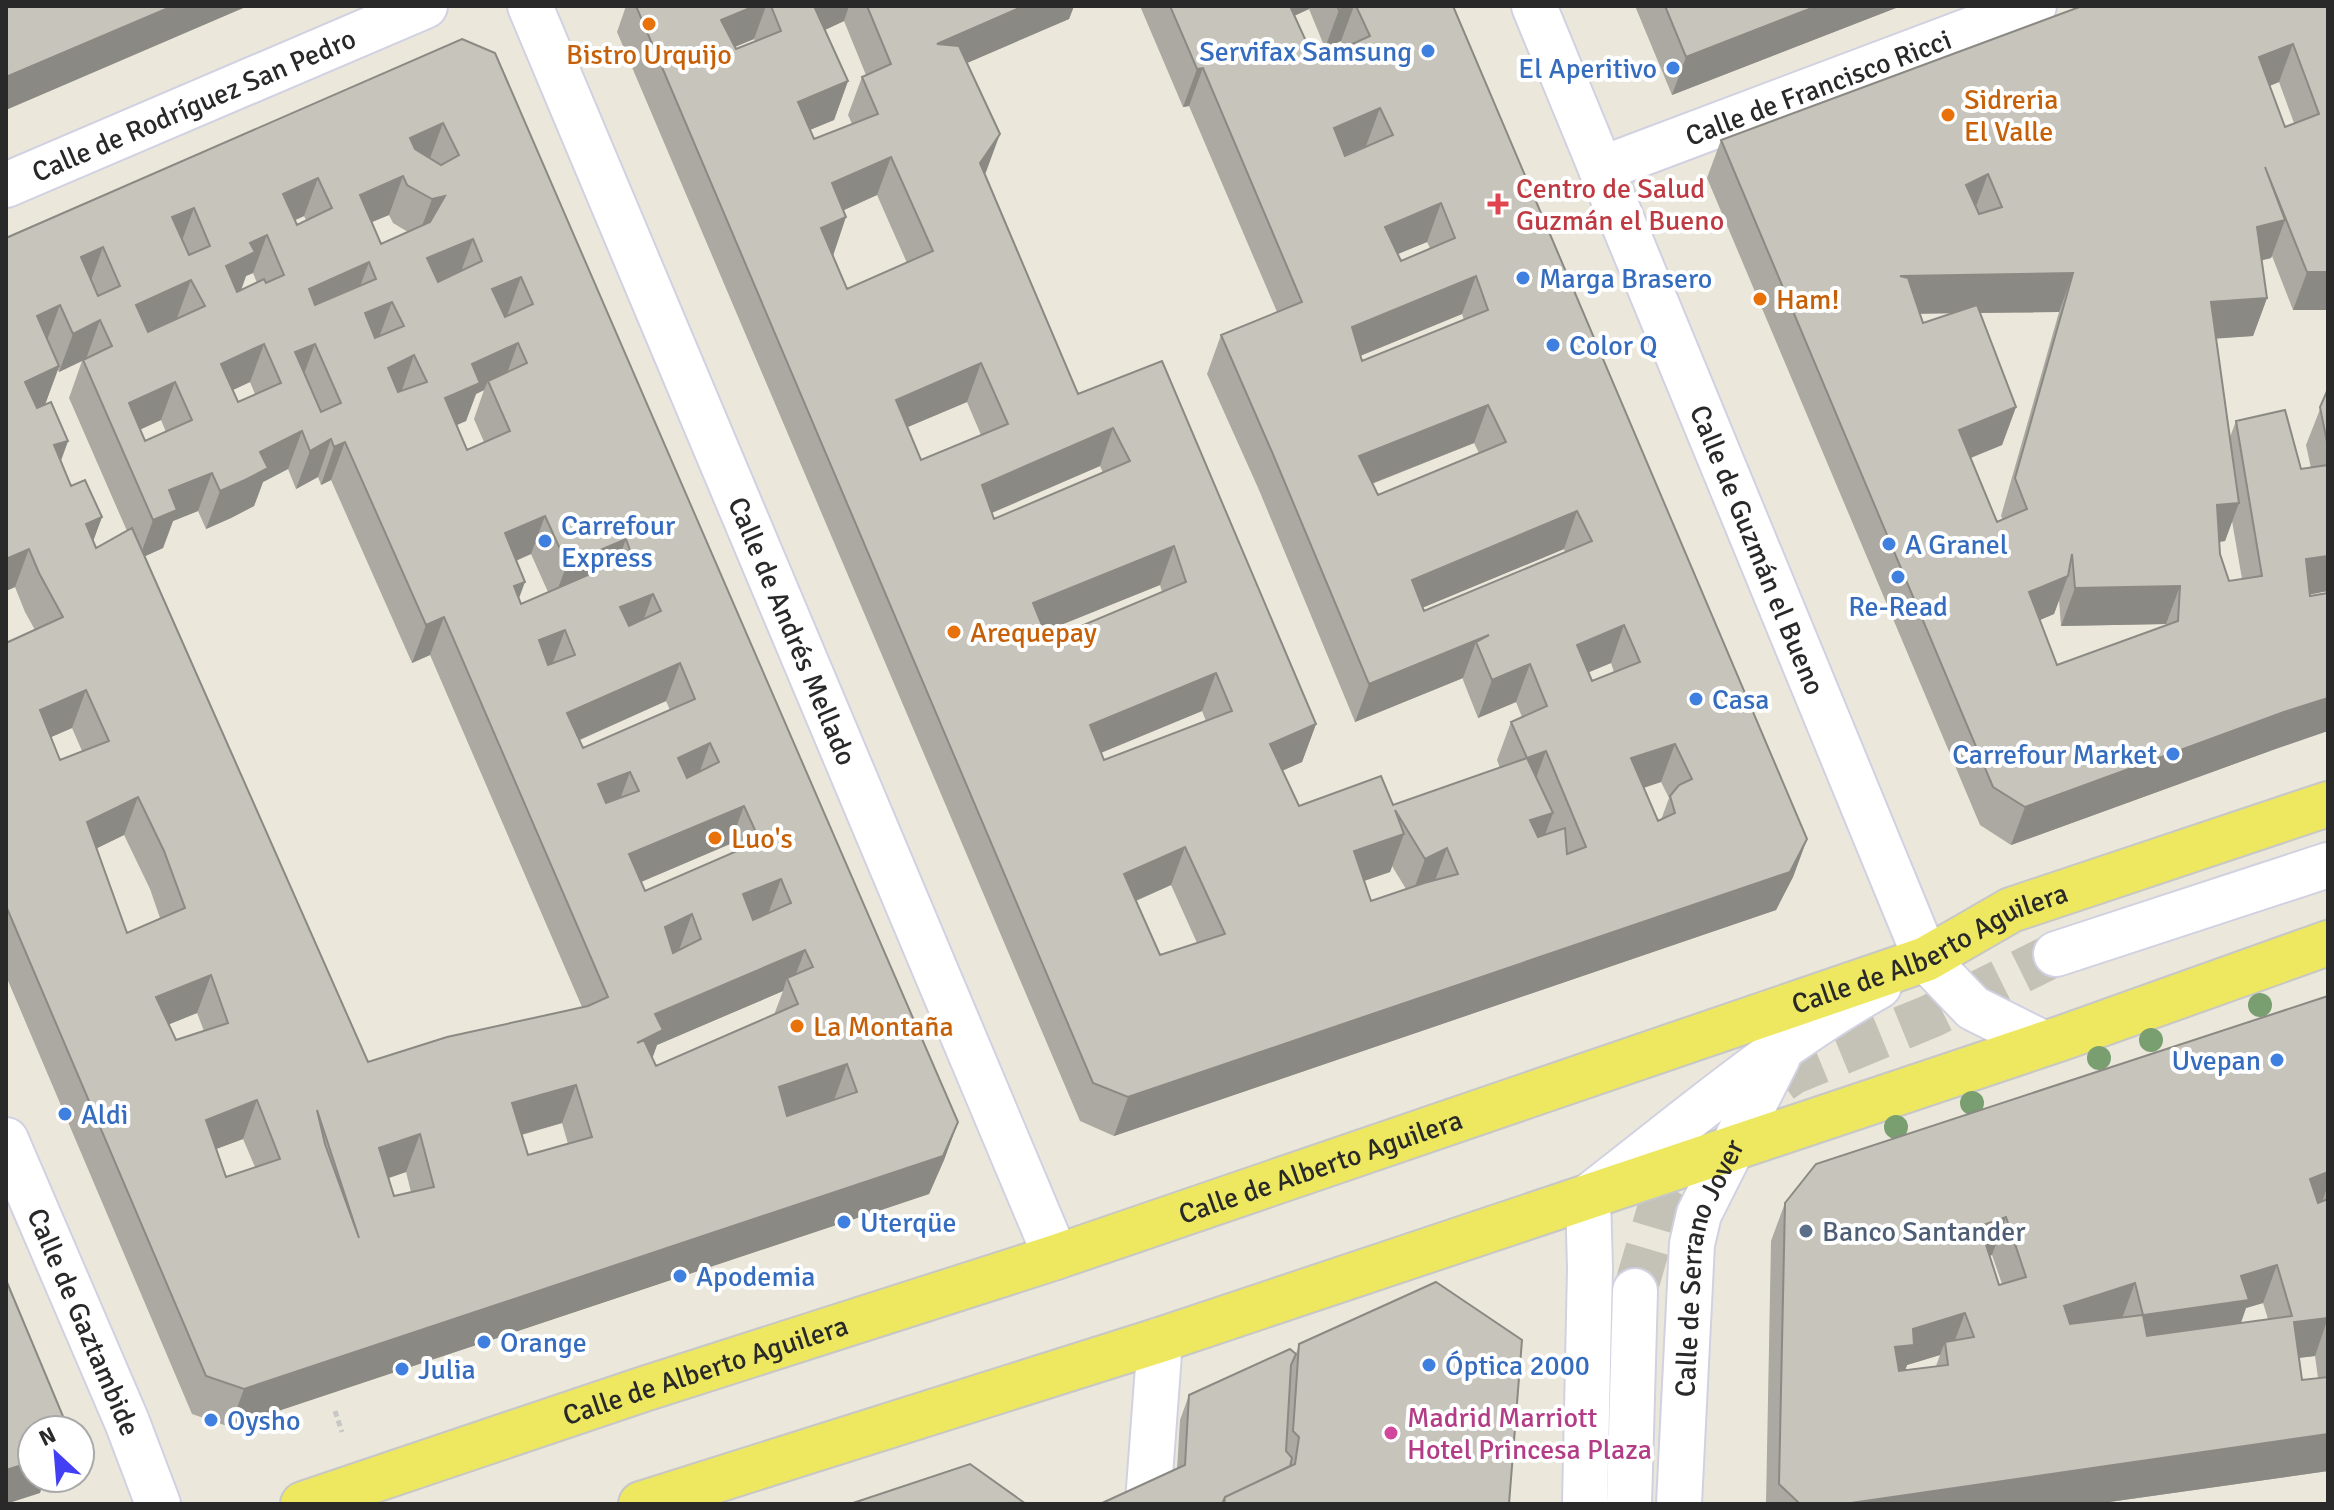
<svg xmlns="http://www.w3.org/2000/svg" width="2334" height="1510" viewBox="0 0 2334 1510" font-family="Signika,sans-serif">
  <rect width="100%" height="100%" fill="#ebe8db"/>
  <g fill="none" stroke-linecap="round" stroke-linejoin="round">
    <path stroke="#c4c2b7" stroke-width="44" stroke-dasharray="44 22" stroke-linecap="butt" d="M1635 1291 1658 1213 1725 1121 1792 1073 1931 1016 2056 954"/>
    <defs>
      <g id="minor">
        <path id="s1" d="M530 6 1056 1257"/>
        <path id="s2" d="M1534 6 1926 959 1973 1008 2043 1043"/>
        <path id="s3" d="M1601 169 2034 6"/>
        <path id="s4" d="M6 185 425 6"/>
        <path d="M2056 954 2328 865"/>
        <path id="s5" d="M6 1140 127 1422 158 1504"/>
        <path d="M1148 1502 1160 1340"/>
        <path d="M1585 1504 1590 1268 1588 1197C1683 1124 1774 1045 1879 986"/>
        <path d="M1629 1504 1635 1291"/>
        <path id="s6" d="M1679 1504 1692 1244 1699 1214 1778 1057"/>
      </g>
      <g id="major">
        <path id="s7" d="M303 1504 644 1389 1056 1257 1926 959 2011 910 2328 804"/>
        <path d="M641 1504 1160 1340 2062 1038 2328 943"/>
      </g>
    </defs>
    <use href="#minor" stroke="#d1d1e2" stroke-width="48"/>
    <use href="#major" stroke="#c7c7c7" stroke-width="48"/>
    <path stroke="#c7c7c7" stroke-width="5" stroke-dasharray="6 4" stroke-linecap="butt" d="M335 1411 342 1432"/>
    <use href="#minor" stroke="#fff" stroke-width="44"/>
    <use href="#major" stroke="#ede85f" stroke-width="44"/>
  </g>
  <g fill="#799f71">
    <circle cx="2260" cy="1005" r="12"/>
    <circle cx="2151" cy="1040" r="12"/>
    <circle cx="2099" cy="1058" r="12"/>
    <circle cx="1972" cy="1103" r="12"/>
    <circle cx="1896" cy="1127" r="12"/>
  </g>
  <path fill="#aba9a1" fill-rule="evenodd" d="M626 6H1074L1069 19 967 63 986 172 985 174 1078 394 1162 361 1316 724 1302 762 1282 771 1299 806 1393 805 1500 768 1497 760 1511 722 1522 717 1516 702 1478 718 1463 680V678L1355 722 1259 490 1207 374 1221 335 1277 312 1189 106 1183 107 1140 6H1453L1807 839 1793 877 1776 910 1114 1136 1080 1121 617 32ZM1309 9 1325 48 1341 41 1344 48 1315 61 1294 16ZM844 21 866 75 862 77 848 115 852 124 814 139 810 130 834 120 848 81 825 30ZM754 39 755 41 736 49 735 47ZM1366 146 1367 147 1345 156V155ZM877 195 907 263 847 289 833 255 843 210ZM1427 242 1430 248 1401 261 1398 254ZM1462 314 1464 320 1362 361 1360 356ZM967 402 981 435 921 460 907 427ZM1474 443 1479 453 1378 495 1372 484ZM1100 466 1103 473 994 519 992 513ZM1564 549 1565 552 1424 611 1423 607ZM1160 585 1162 592 1048 640 1044 631ZM1611 663 1614 672 1592 681 1589 672ZM1202 711 1206 721 1104 760 1101 753ZM1661 782 1669 798 1661 820 1658 821 1644 788ZM1392 866 1406 889 1371 901 1364 881 1390 872ZM1171 885 1197 943 1160 955 1136 901Z
    M1635 6H1901L1672 95Z
    M2328 6V310H2293L2272 256 2271 258 2262 260 2267 298 2253 336 2216 338 2230 437 2236 421 2301 469 2311 468 2306 445 2328 389V591L2310 594 2270 751 2011 845 1980 825 1707 178 1721 140ZM2279 82 2294 123 2285 127 2270 86ZM2059 312 2001 516 2003 520 1997 522 1971 458 2002 445 2016 407 1980 313ZM1953 313 1923 323 1919 314ZM2232 521 2242 579 2229 581 2220 554 2219 542 2225 541ZM2059 600 2061 626 2166 624V625L2057 665 2039 620 2054 614Z
    M462 39 958 1122 944 1160 929 1194 230 1427 192 1414 6 976V643L35 630 25 612 15 587 6 591V238ZM389 215 393 223 408 232 381 244 371 222ZM304 216 306 220 297 225 295 220ZM253 273 257 283 241 290 246 276ZM177 318V319L148 332ZM82 361 69 398 127 531 96 548 93 541 102 517 71 486 61 461 68 441 45 404 58 370 59 372ZM250 382 255 394 238 402 233 390ZM484 390 474 419 484 442 467 450 457 425 466 421 476 394ZM161 420 166 432 145 441 140 429ZM288 469 296 489 318 477 321 485 331 480 412 663 430 655 582 1007 368 1062 145 556 163 548 173 521 198 511 206 529 231 518 254 506 263 482ZM531 554 548 592 521 604 519 599 516 561ZM666 701 670 710 583 748 580 740ZM72 728 82 751 60 760 51 737ZM124 835 150 889 160 918 127 933 97 848ZM730 844 734 853 645 891 641 882ZM783 991 774 1015 656 1066 652 1058 657 1045ZM197 1013 204 1031 176 1040 169 1024ZM562 1123 568 1144 528 1155 522 1135ZM243 1139 255 1167 226 1177 216 1149ZM406 1172 411 1192 394 1196 389 1178Z
    M2328 996V1471L2095 1504H1766L1771 1241 1785 1203ZM1992 1255 2002 1284 1999 1285 1989 1256ZM2263 1303 2268 1319 2241 1323 2246 1308ZM1940 1355 1936 1366 1905 1371 1907 1365ZM2315 1356 2318 1378 2302 1380 2299 1358Z
    M1299 1344 1509 1504H1100L1177 1469 1180 1420 1189 1395 1296 1354Z"/>
  <path fill="#8b8983" d="M173 6H248L6 110V77Z
    M755 6H766L754 39 707 58 721 20Z
    M812 6H849L844 21 799 42Z
    M1024 6H1074L1069 19 923 82 937 44Z
    M1276 6H1310L1309 9 1268 28Z
    M1349 6H1354L1341 41 1325 48 1339 10Z
    M1817 6H1901L1672 95 1686 57Z
    M2293 44 2279 82 2246 95 2259 57Z
    M1203 68 1189 106 1183 107 1197 69Z
    M848 81 834 120 785 140 798 102Z
    M1380 108 1366 146 1320 166 1334 128Z
    M443 123 429 161 396 176 410 138Z
    M1000 134 986 172 966 201 980 163Z
    M891 157 877 195 818 222 832 183Z
    M1988 174 1974 212 1966 185Z
    M403 176 389 215 346 233 360 195Z
    M318 178 304 216 269 232 283 194Z
    M445 196 431 234 418 237 432 199Z
    M1441 203 1427 242 1371 265 1385 227Z
    M194 208 180 246 172 217Z
    M846 217 833 256 821 228Z
    M2285 220 2271 258 2243 265 2257 227Z
    M267 235 253 273 246 276 241 290 212 305 226 266 250 243Z
    M473 239 459 277 413 296 427 258Z
    M103 247 89 286 81 257Z
    M369 262 355 300 295 327 309 289Z
    M2307 272H2328V310H2293Z
    M2073 273 2059 312 1886 314 1900 276Z
    M1476 276 1462 314 1338 365 1352 327Z
    M521 277 507 316 478 327 492 289Z
    M191 280 177 318 122 344 136 305Z
    M2267 298 2253 336 2197 340 2211 302Z
    M392 302 378 340 351 352 365 313Z
    M60 305 46 343 37 316Z
    M100 320 86 359 59 372 73 334Z
    M518 343 504 382 488 381 484 390 476 394 466 421 431 436 445 398 472 364Z
    M264 344 250 382 207 402 221 364Z
    M315 344 301 382 295 352Z
    M414 355 401 393 374 406 388 368Z
    M981 363 967 402 882 438 896 400Z
    M59 366 45 405 11 420 25 382Z
    M175 382 161 420 118 440 129 403Z
    M1488 405 1474 443 1345 494 1359 456Z
    M2016 407 2002 445 1945 468 1959 430Z
    M1113 428 1100 466 968 523 982 485Z
    M302 431 288 469 263 482 254 506 231 518 206 529 220 491 260 452Z
    M331 439 318 477 296 489 310 451Z
    M68 441 54 479V445Z
    M345 442 331 480 321 485 334 447Z
    M212 473 198 511 173 521 163 548 139 559 153 520 169 490Z
    M2239 503 2225 541 2203 544 2217 505Z
    M1577 511 1564 549 1398 618 1412 580Z
    M545 516 531 554 491 571 505 533Z
    M102 517 88 555 86 524Z
    M626 539 612 577 553 602 567 564Z
    M1174 546 1160 585 1019 642 1033 603Z
    M29 549 15 587 6 591V559Z
    M2328 556V591L2292 598 2306 559Z
    M2068 576 2054 614 2015 631 2029 592Z
    M525 582 511 620 514 586Z
    M2180 586 2166 624 2061 626 2075 588Z
    M653 594 639 632 606 646 620 607Z
    M444 617 430 655 412 663 426 625Z
    M1624 625 1611 663 1563 683 1577 645Z
    M565 630 551 668 525 678 539 640Z
    M1489 635 1476 642 1463 678 1355 722 1369 684Z
    M680 663 666 701 554 751 567 713Z
    M1530 664 1516 702 1478 718 1492 680Z
    M1216 673 1202 711 1076 763 1090 725Z
    M86 690 72 728 26 748 40 710Z
    M2328 698V731L2270 751 2011 845 2025 807 2284 712Z
    M1316 724 1302 762 1256 782 1270 744Z
    M710 743 696 782 664 796 678 758Z
    M1675 744 1661 782 1617 796 1631 758Z
    M1546 751 1532 789 1527 758Z
    M630 772 616 810 584 822 598 784Z
    M138 797 124 835 73 860 87 822Z
    M744 806 730 844 615 893 629 854Z
    M1553 813 1539 851 1530 820Z
    M1404 834 1390 872 1340 889 1354 851Z
    M1807 839 1793 877 1776 910 1114 1136 1128 1097Z
    M1185 847 1171 885 1110 912 1124 874Z
    M1447 848 1433 886 1411 897 1425 859Z
    M781 879 767 917 729 932 743 894Z
    M692 914 678 953 651 966 665 927Z
    M805 950 791 987 787 978 783 991 657 1045 649 1068 623 1081 655 1014Z
    M211 975 197 1013 143 1035 156 997Z
    M847 1064 833 1103 765 1125 779 1087Z
    M576 1085 562 1123 498 1141 512 1103Z
    M257 1100 243 1139 192 1158 206 1120Z
    M958 1122 944 1160 929 1194 230 1427 244 1389Z
    M420 1134 406 1172 365 1186 379 1148Z
    M2328 1172V1185L2320 1208 2310 1179Z
    M2006 1217 1992 1255 1966 1264 1980 1226Z
    M2277 1265 2263 1303 2246 1308 2235 1339 2129 1353 2143 1315 2241 1276Z
    M2135 1283 2121 1321 2050 1344 2064 1306Z
    M1965 1313 1951 1351 1945 1342 1940 1355 1907 1365 1901 1383 1895 1347 1913 1329Z
    M2328 1318 2315 1356 2280 1360 2294 1322Z
    M2328 1434V1471L2095 1504H1844Z
    M32 1462V1478H45L40 1493 6 1504V1470Z"/>
  <path fill="#c7c4bb" stroke="#8b8983" stroke-width="2" fill-rule="evenodd" d="M6 6H173L6 77Z
    M636 6H755L721 20 736 49 781 31 771 6H814L848 81 798 102 814 139 878 114 862 77 891 64 867 6H1024L937 44 959 46 1000 134 980 163 1078 394 1162 361 1316 724 1270 744 1299 806 1381 776 1393 805 1527 758 1553 813 1530 820 1538 837 1565 828 1567 854 1586 847 1546 751 1527 758 1511 722 1547 706 1530 664 1492 680 1476 642 1489 635 1369 684 1272 452 1221 335 1302 302 1203 68 1197 69 1170 6H1290L1315 61 1370 36 1356 6H1453L1807 839 1790 872 1128 1097 1093 1083ZM1380 108 1393 135 1345 156 1334 128ZM891 157 933 251 847 289 821 228 846 217 832 183ZM1441 203 1455 238 1401 261 1385 227ZM1476 276 1488 310 1362 361 1352 327ZM981 363 1008 424 921 460 896 400ZM1488 405 1506 442 1378 495 1359 456ZM1113 428 1130 461 994 519 982 485ZM1577 511 1592 541 1424 611 1412 580ZM1174 546 1186 582 1048 640 1033 603ZM1624 625 1640 662 1592 681 1577 645ZM1216 673 1232 711 1104 760 1090 725ZM1675 744 1692 779 1679 785 1670 796 1675 813 1658 821 1631 758ZM1395 810 1425 859 1447 848 1458 874 1424 883 1371 901 1354 851 1404 834ZM1185 847 1225 934 1160 955 1124 874Z
    M1337 6H1349L1339 10Z
    M1665 6H1817L1686 57Z
    M2082 6H2328V272H2307L2265 167 2285 220 2257 227 2267 298 2211 302 2239 503 2217 505 2220 554 2229 581 2262 576 2236 421 2285 410 2301 469 2328 465V556L2306 559 2310 596 2328 593V698L2284 712 2025 807 1993 787 1721 140ZM2293 44 2319 114 2285 127 2259 57ZM1988 174 2002 207 1979 214 1966 185ZM2073 273 2015 478 2027 509 1997 522 1959 430 2016 407 1977 305 1923 323 1908 278 1900 276ZM2072 554 2075 588 2180 586 2178 621 2057 665 2029 592 2068 576Z
    M462 39 495 53 958 1122 943 1156 244 1389 206 1376 6 906V643L63 617 39 573 29 549 6 559V238ZM443 123 459 155 441 165 415 149 410 138ZM403 176 407 185 432 199 445 196 430 222 381 244 360 195ZM318 178 332 208 297 225 283 194ZM194 208 210 246 189 255 172 217ZM267 235 284 275 266 283 264 279 237 292 226 266 255 252 250 243ZM473 239 482 261 438 282 427 258ZM103 247 120 286 98 296 81 257ZM369 262 376 279 315 305 309 289ZM521 277 533 304 505 317 492 289ZM191 280 205 306 148 332 136 305ZM392 302 404 326 375 338 365 313ZM60 305 73 334 100 320 112 346 83 360 153 520 177 510 169 490 212 473 220 491 245 480 268 468 260 452 302 431 310 451 331 439 334 447 345 442 426 625 444 617 608 997 588 1006 447 1037 368 1062 132 528 96 548 86 524 102 517 85 480 71 486 54 445 68 441 51 402 37 408 25 382 59 366 37 316ZM518 343 527 363 488 381 510 431 467 450 445 398 480 383 472 364ZM264 344 281 383 238 402 221 364ZM315 344 341 403 321 412 295 352ZM414 355 427 382 398 392 388 368ZM175 382 192 420 145 441 129 403ZM545 516 567 564 626 539 632 556 521 604 514 586 525 582 505 533ZM653 594 661 611 629 626 620 607ZM565 630 575 655 548 665 539 640ZM680 663 695 699 583 748 567 713ZM86 690 109 741 60 760 40 710ZM710 743 719 762 687 778 678 758ZM630 772 639 791 606 803 598 784ZM138 797 164 851 185 908 127 933 87 822ZM744 806 760 841 645 891 629 854ZM781 879 791 903 753 920 743 894ZM692 914 701 939 673 953 665 927ZM805 950 813 967 787 978 798 1004 656 1066 644 1040 637 1043 663 1030 655 1014ZM211 975 228 1023 176 1040 156 997ZM847 1064 857 1092 787 1116 779 1087ZM576 1085 592 1137 528 1155 512 1103ZM257 1100 280 1159 226 1177 206 1120ZM317 1110 359 1238 325 1144ZM420 1134 434 1187 394 1196 379 1148Z
    M2328 389V447L2320 407Z
    M2328 996V1172L2310 1179 2318 1203 2328 1199V1318L2294 1322 2302 1380 2328 1377V1434L1844 1504H1800L1779 1484 1785 1203 1816 1164ZM2006 1217 2026 1277 1999 1285 1980 1226ZM2277 1265 2292 1316 2147 1336 2143 1315 2249 1300 2241 1276ZM2135 1283 2143 1315 2070 1324 2064 1306ZM1965 1313 1974 1337 1945 1342 1948 1365 1899 1371 1895 1347 1914 1345 1913 1329Z
    M6 1280 65 1421 62 1430H32V1462L6 1470Z
    M1436 1282 1522 1340 1509 1504H1224L1225 1497 1295 1464 1299 1437 1293 1431 1299 1344Z
    M1290 1349 1296 1354 1291 1365 1286 1451 1292 1458 1290 1466 1225 1497 1222 1504H1100L1185 1465 1189 1395Z
    M970 1464 1026 1504H850Z"/>
  <g fill="#e8710a" stroke="#fff" stroke-width="3">
    <circle cx="649" cy="24" r="8"/>
    <circle cx="1948" cy="115" r="8"/>
    <circle cx="1760" cy="299" r="8"/>
    <circle cx="954" cy="632" r="8"/>
    <circle cx="715" cy="838" r="8"/>
    <circle cx="797" cy="1026" r="8"/>
  </g>
  <g fill="#3f7fe0" stroke="#fff" stroke-width="3">
    <circle cx="1428" cy="51" r="8"/>
    <circle cx="1673" cy="68" r="8"/>
    <circle cx="1523" cy="278" r="8"/>
    <circle cx="1553" cy="345" r="8"/>
    <circle cx="545" cy="541" r="8"/>
    <circle cx="1889" cy="544" r="8"/>
    <circle cx="1898" cy="577" r="8"/>
    <circle cx="1696" cy="699" r="8"/>
    <circle cx="2173" cy="754" r="8"/>
    <circle cx="2277" cy="1060" r="8"/>
    <circle cx="65" cy="1114" r="8"/>
    <circle cx="844" cy="1222" r="8"/>
    <circle cx="680" cy="1276" r="8"/>
    <circle cx="484" cy="1342" r="8"/>
    <circle cx="1429" cy="1365" r="8"/>
    <circle cx="402" cy="1369" r="8"/>
    <circle cx="211" cy="1420" r="8"/>
  </g>
  <path fill="#e0444e" stroke="#fff" stroke-width="3" d="M1494 192h8v8h8v8h-8v8h-8v-8h-8v-8h8z"/>
  <circle fill="#5c6f8a" stroke="#fff" stroke-width="3" cx="1806" cy="1231" r="8"/>
  <circle fill="#d1479c" stroke="#fff" stroke-width="3" cx="1391" cy="1433" r="8"/>
  <g text-anchor="middle" stroke-width="8" stroke-linejoin="round" paint-order="stroke">
    <g font-size="28" fill="#366cbe" stroke="#fff" text-anchor="start">
      <text x="1412" y="61" text-anchor="end">Servifax Samsung</text>
      <text x="1657" y="78" text-anchor="end">El Aperitivo</text>
      <text x="1539" y="288">Marga Brasero</text>
      <text x="1569" y="355">Color Q</text>
      <text x="561" y="535">Carrefour<tspan x="561" dy="32">Express</tspan></text>
      <text x="1905" y="554">A Granel</text>
      <text x="1898" y="616" text-anchor="middle">Re-Read</text>
      <text x="1712" y="709">Casa</text>
      <text x="2157" y="764" text-anchor="end">Carrefour Market</text>
      <text x="2261" y="1070" text-anchor="end">Uvepan</text>
      <text x="81" y="1124">Aldi</text>
      <text x="860" y="1232">Uterqüe</text>
      <text x="696" y="1286">Apodemia</text>
      <text x="500" y="1352">Orange</text>
      <text x="1445" y="1375">Óptica 2000</text>
      <text x="418" y="1379">Julia</text>
      <text x="227" y="1430">Oysho</text>
    </g>
    <g font-size="28" fill="#c56008" stroke="#fff" text-anchor="start">
      <text x="649" y="64" text-anchor="middle">Bistro Urquijo</text>
      <text x="1964" y="109">Sidreria<tspan x="1964" dy="32">El Valle</tspan></text>
      <text x="1776" y="309">Ham!</text>
      <text x="970" y="642">Arequepay</text>
      <text x="731" y="848">Luo's</text>
      <text x="813" y="1036">La Montaña</text>
    </g>
    <g font-size="28" fill="#292929" stroke="#fff">
      <text dy="10" stroke="none"><textPath href="#s3" startOffset="232">Calle de Francisco Ricci</textPath></text>
      <text dy="10" stroke="none"><textPath href="#s4" startOffset="204">Calle de Rodríguez San Pedro</textPath></text>
      <text dy="10" stroke="none"><textPath href="#s2" startOffset="588">Calle de Guzmán el Bueno</textPath></text>
      <text dy="10" stroke="none"><textPath href="#s1" startOffset="678">Calle de Andrés Mellado</textPath></text>
      <text dy="10" stroke="none"><textPath href="#s7" startOffset="1720">Calle de Alberto Aguilera</textPath></text>
      <text dy="10" stroke="none"><textPath href="#s7" startOffset="1072">Calle de Alberto Aguilera</textPath></text>
      <text dy="10" stroke="none"><textPath href="#s6" startOffset="240">Calle de Serrano Jover</textPath></text>
      <text dy="10" stroke="none"><textPath href="#s5" startOffset="198">Calle de Gaztambide</textPath></text>
      <text dy="10" stroke="none"><textPath href="#s7" startOffset="424">Calle de Alberto Aguilera</textPath></text>
    </g>
    <g font-size="28" fill="#be3a42" stroke="#fff" text-anchor="start">
      <text x="1516" y="198">Centro de Salud<tspan x="1516" dy="32">Guzmán el Bueno</tspan></text>
    </g>
    <g font-size="28" fill="#4e5e75" stroke="#fff" text-anchor="start">
      <text x="1822" y="1241">Banco Santander</text>
    </g>
    <g font-size="28" fill="#b23c85" stroke="#fff" text-anchor="start">
      <text x="1407" y="1427">Madrid Marriott<tspan x="1407" dy="32">Hotel Princesa Plaza</tspan></text>
    </g>
  </g>
  <rect width="2334" height="1510" fill="none" stroke="#292929" stroke-width="16"/>
  <g transform="translate(56 1454) rotate(334)"><circle r="38" fill="#ffffff" stroke="#a9a9a9" stroke-width="2"/>
  <path d="M0-6L14 30L0 20L-14 30Z" fill="#423ff5"/>
  <text y="-12" font-size="22" font-weight="bold" text-anchor="middle" fill="#292929">N</text>
  </g>
</svg>
